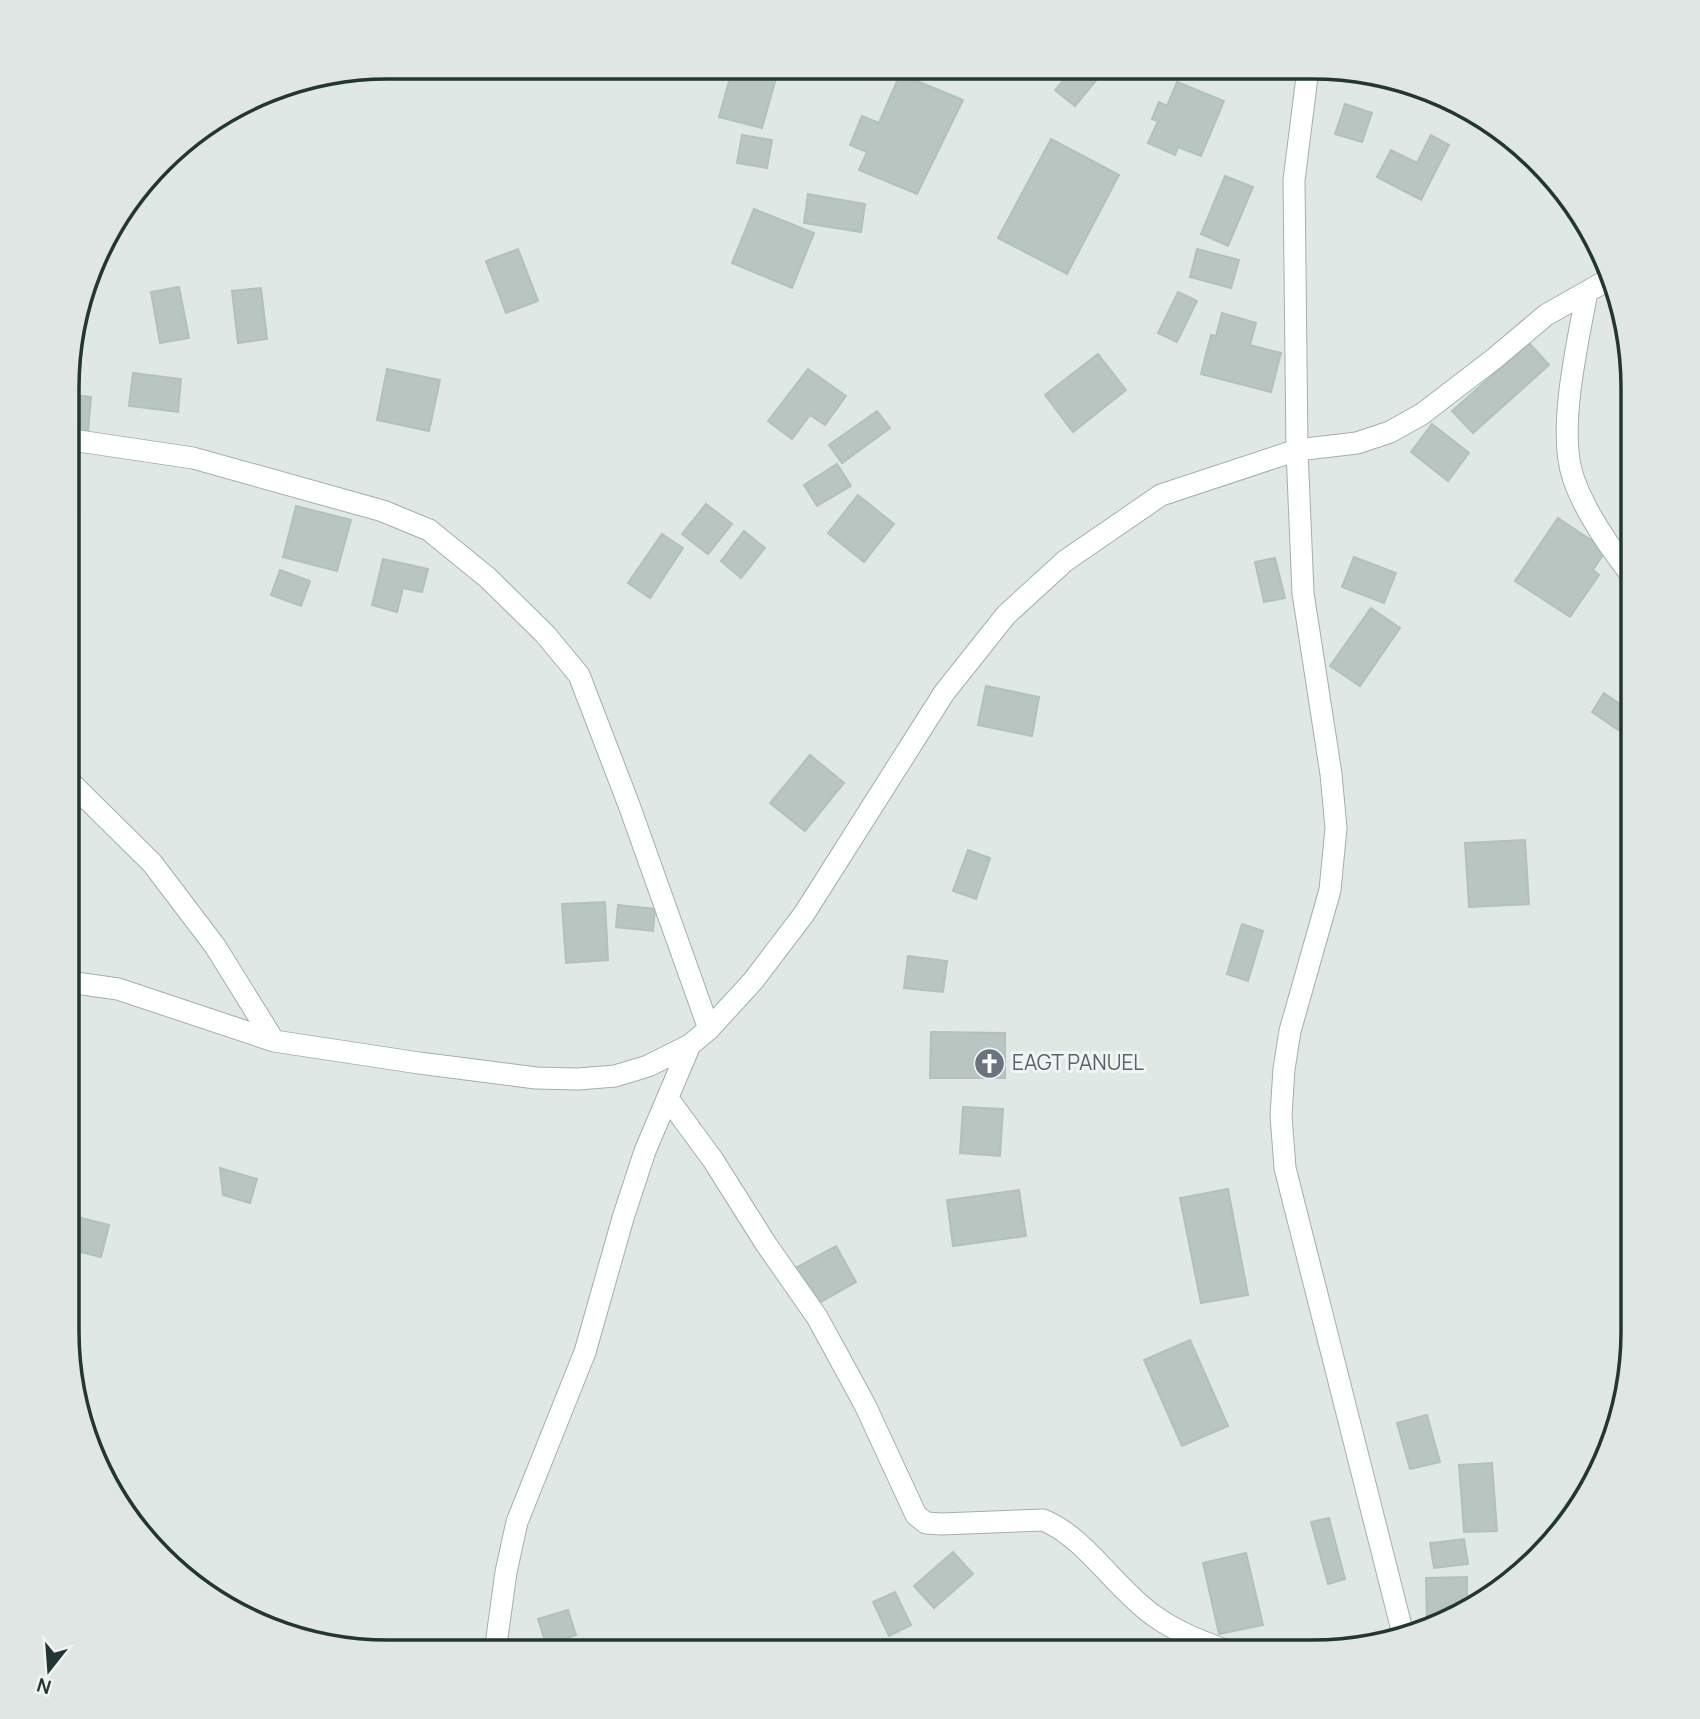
<svg xmlns="http://www.w3.org/2000/svg" width="1700" height="1719" viewBox="0 0 1700 1719" font-family="Manrope,sans-serif">
  <rect width="100%" height="100%" fill="#dfe8e5"/>
  <path fill="#b8c5c1" stroke="#b2c1bc" stroke-width="2" d="M733 67 766 68 778 71 762 128 719 117Z
    M1074 68H1088L1099 77 1075 106 1055 90Z
    M900 74 963 100 917 194 859 170 867 152 850 145 862 116 879 123Z
    M1177 82 1224 101 1201 156 1178 147 1175 155 1148 143 1158 121 1152 119 1159 102 1167 106Z
    M1345 104 1372 113 1362 142 1335 134Z
    M742 135 772 140 767 168 737 163Z
    M1431 135 1449 145 1421 200 1377 177 1391 150 1417 163Z
    M1051 139 1119 175 1067 274 998 238Z
    M1225 176 1253 187 1228 246 1201 234Z
    M808 194 865 204 861 232 804 223Z
    M754 209 814 233 792 288 732 263Z
    M518 249 538 301 506 313 486 261Z
    M1197 249 1239 260 1231 288 1190 277Z
    M179 287 189 338 160 343 151 292Z
    M261 288 267 339 238 343 232 291Z
    M1178 292 1197 301 1177 342 1158 333Z
    M1222 313 1256 323 1250 345 1281 353 1271 392 1201 374 1211 335 1216 336Z
    M1529 343 1549 365 1473 433 1452 411Z
    M1098 354 1126 390 1073 432 1045 395Z
    M387 369 440 380 429 431 377 420Z
    M808 369 846 396 825 425 810 415 792 439 768 421Z
    M133 373 181 379 178 412 129 406Z
    M72 395 91 397 88 433 72 432Z
    M877 411 890 428 842 463 829 445Z
    M1432 424 1469 453 1448 481 1411 452Z
    M837 464 851 486 817 506 804 485Z
    M858 495 894 524 864 562 828 533Z
    M706 504 732 524 708 554 682 534Z
    M296 506 351 520 337 571 283 557Z
    M1558 518 1606 550 1593 570 1599 575 1570 617 1515 581Z
    M744 531 765 548 741 578 721 561Z
    M662 534 683 548 650 598 628 583Z
    M1354 557 1396 573 1384 603 1342 587Z
    M1275 558 1285 598 1264 602 1255 562Z
    M383 559 428 569 422 592 403 588 397 612 372 605Z
    M280 570 310 581 301 606 271 595Z
    M1371 608 1400 628 1360 686 1330 666Z
    M986 686 1039 697 1032 736 978 725Z
    M1604 693 1633 713V740L1592 712Z
    M810 755 844 783 805 831 770 803Z
    M1525 840 1529 904 1469 907 1465 843Z
    M968 850 990 858 976 899 953 891Z
    M605 902 608 960 566 963 562 904Z
    M618 905 655 909 653 931 616 927Z
    M1242 924 1263 931 1248 981 1227 974Z
    M908 956 947 961 943 992 904 988Z
    M931 1032 1005 1033V1078H930Z
    M963 1107 1003 1109 1000 1156 960 1153Z
    M220 1168 257 1179 250 1203 223 1195Z
    M1228 1189 1248 1295 1201 1303 1180 1198Z
    M1019 1190 1026 1236 953 1246 947 1200Z
    M69 1215 109 1225 101 1257 68 1249Z
    M836 1246 856 1282 812 1307 792 1270Z
    M1190 1340 1228 1426 1182 1446 1144 1360Z
    M1427 1415 1440 1462 1410 1469 1397 1423Z
    M1492 1463 1497 1531 1464 1532 1459 1465Z
    M1329 1518 1345 1579 1328 1584 1311 1522Z
    M1464 1539 1468 1564 1434 1568 1430 1543Z
    M953 1552 973 1574 934 1608 914 1586Z
    M1246 1553 1263 1625 1219 1634 1203 1563Z
    M1467 1577V1608L1427 1629 1426 1578Z
    M895 1592 911 1625 889 1636 873 1602Z
    M568 1610 576 1635 546 1644 538 1619Z"/>
  <g fill="none" stroke-linecap="round" stroke-linejoin="round">
    <defs>
      <path id="minor" d="M1308 69 1294 180 1297 450 1303 593 1331 774 1336 828 1330 890 1290 1031 1284 1069 1281 1115 1285 1168 1404 1638
        M1587 292C1578 341 1557 430 1573 477 1585 513 1610 548 1633 577
        M72 440 193 458 383 511 429 530 488 578 545 634 579 675 629 805 709 1029
        M70 782 152 863 215 946 274 1041
        M69 982 118 989 274 1041 419 1063 536 1078 578 1079 615 1076 648 1066 690 1045 709 1029 753 981 804 914 944 693 1006 615 1065 561 1161 495 1297 450 1357 443 1390 432 1422 414 1495 358 1546 315 1613 277
        M669 1100 713 1160 766 1244 817 1317 865 1405 916 1515 926 1523 942 1524 1043 1520C1084 1536 1116 1589 1153 1615 1176 1632 1203 1642 1230 1652
        M495 1652 506 1572 517 1522 585 1352 623 1218 645 1151 690 1045"/>
    </defs>
    <use href="#minor" stroke="#a3afac" stroke-width="23"/>
    <use href="#minor" stroke="#fff" stroke-width="21"/>
  </g>
  <defs>
    <symbol id="church-disc" viewBox="-11 -11 22 22"><circle r="9.5" fill="#6b7280" stroke="#eff5f3"/><path d="M-1.2-6h2.4v3.5h3.3v2.4h-3.3V6h-2.4V-.1h-3.3v-2.4h3.3Z" fill="#fff"/></symbol>
  </defs>
  <g fill-rule="evenodd">
    <use href="#church-disc" x="972" y="1046" width="35" height="35"/>
  </g>
  <g text-anchor="middle" stroke-width="6" stroke-linejoin="round" paint-order="stroke">
    <g font-size="21" fill="#5b616d" stroke="#eff5f3" text-anchor="start">
      <text x="1012" y="1070">EAGT PANUEL</text>
    </g>
  </g>
  <path d="M0 0H1700V1719H0ZM388 79H1312A309 309 0 0 1 1621 388V1331A309 309 0 0 1 1312 1640H388A309 309 0 0 1 79 1331V388A309 309 0 0 1 388 79Z" fill="#dfe6e4" fill-rule="evenodd"/>
  <path fill="none" stroke="#223633" stroke-width="3.5" d="M388 79H1312A309 309 0 0 1 1621 388V1331A309 309 0 0 1 1312 1640H388A309 309 0 0 1 79 1331V388A309 309 0 0 1 388 79Z"/>
  <g transform="translate(49 1670) rotate(197)" stroke="#eff5f3" stroke-width="5" paint-order="stroke">
  <path d="M0-5L12 26L0 18L-12 26Z" fill="#223633"/>
  <text y="-10" font-size="19" font-weight="bold" text-anchor="middle" fill="#223633">N</text>
  </g>
</svg>
